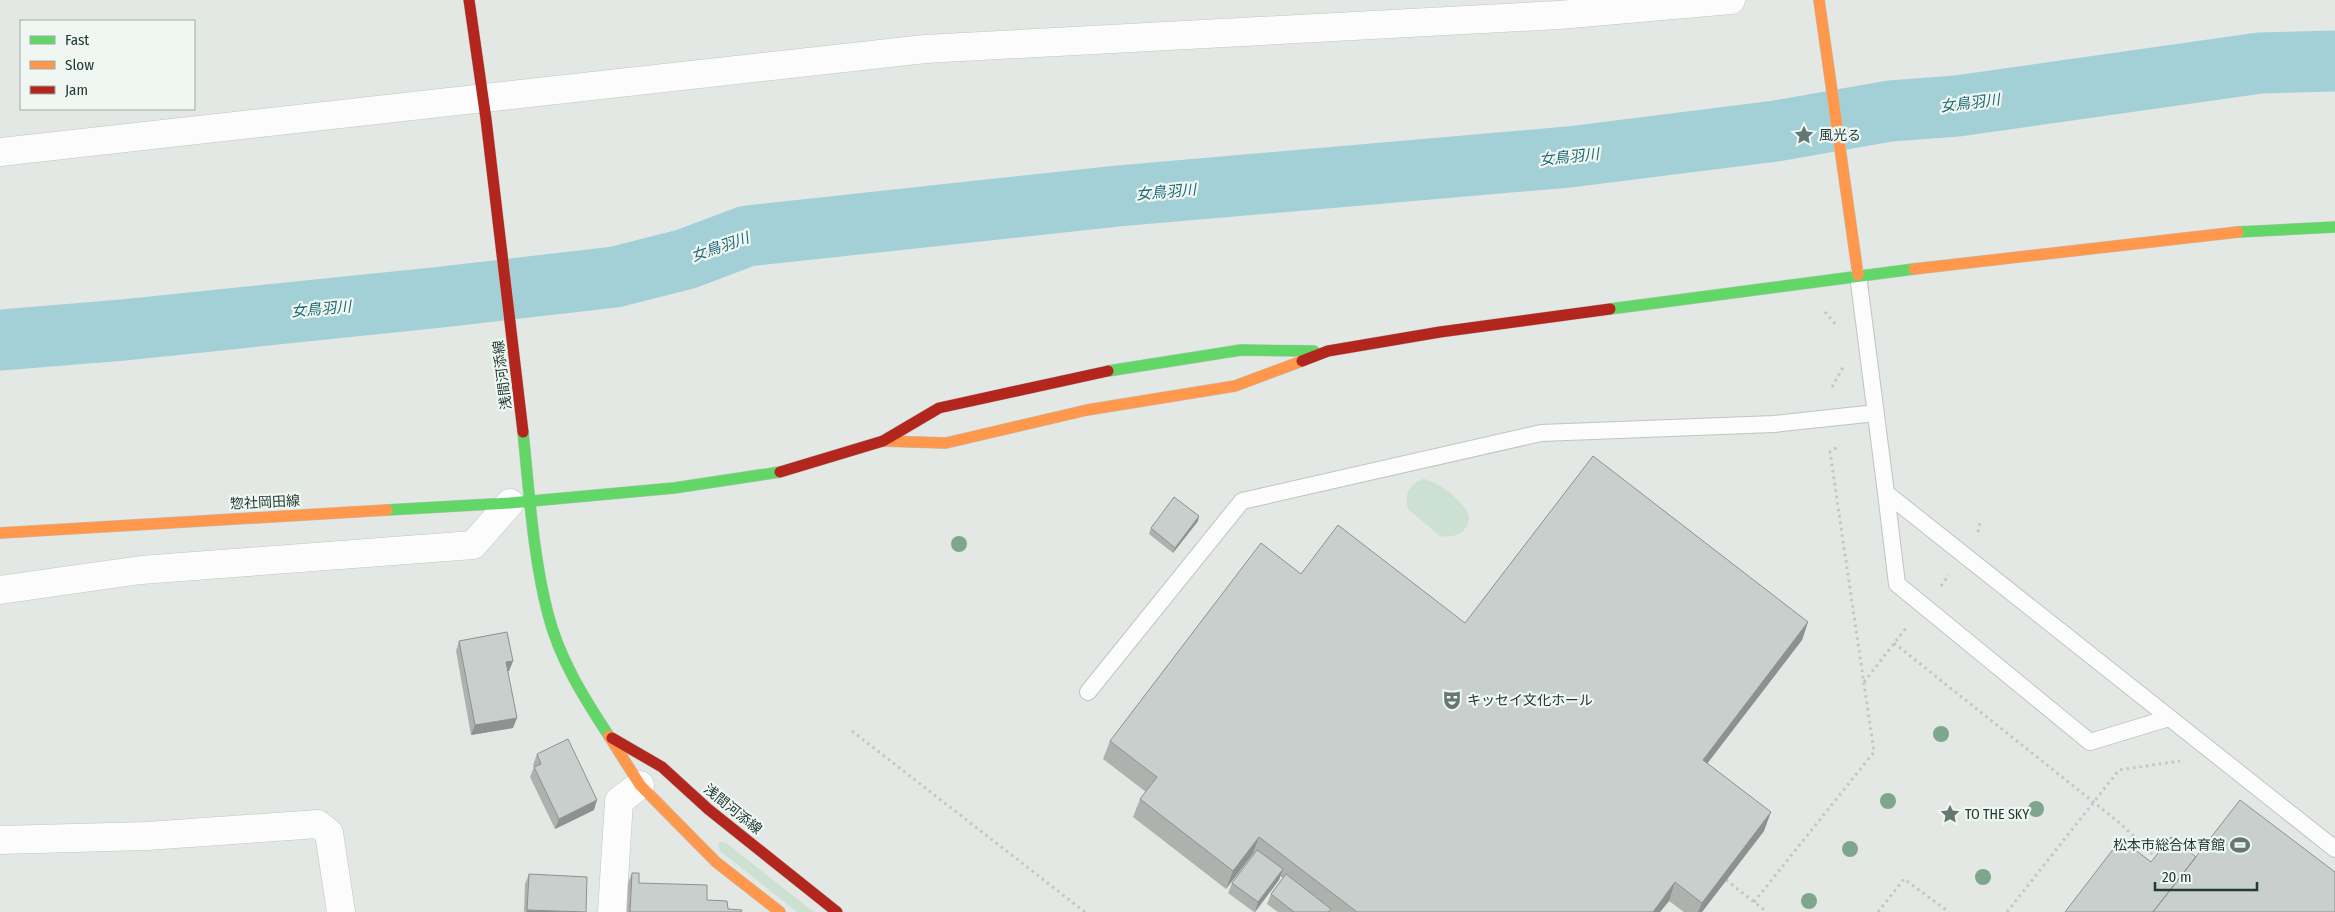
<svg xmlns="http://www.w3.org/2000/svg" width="2335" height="912" viewBox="0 0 2335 912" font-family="'Fira Sans Condensed','Noto Sans JP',sans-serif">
  <rect width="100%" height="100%" fill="#e3e8e5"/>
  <path fill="#cce1d1" d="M1423 479C1436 480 1464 501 1468 514 1472 531 1454 539 1440 536L1408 509C1404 495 1409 484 1423 479Z
    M721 842 726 843 814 912H797L720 851 718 844Z"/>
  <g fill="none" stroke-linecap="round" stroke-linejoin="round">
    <path stroke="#a3d0d6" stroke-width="61" d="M0 340 123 330 442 297 615 277 686 259 747 236 1118 196 1569 157 1776 131 1890 111 1957 106 2260 63 2335 61"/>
    <defs>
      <path id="lane" d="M1858 275 1886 493 2335 849
        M1886 493 1897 584 2090 742 2169 718
        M1088 692 1242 501 1541 433 1774 424 1876 413"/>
      <path id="street" d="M0 152 925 49 1559 15 1731 0
        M0 590 141 570 473 545 510 503
        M0 840 147 836 318 824 329 833 341 912
        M612 912 619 801 640 785"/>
      <path id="fast" d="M2238 232 2335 227
        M1610 309 1914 269
        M1108 371 1241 350 1314 351
        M523 432C529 490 533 557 548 614 559 658 584 698 609 736
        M387 510 510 503 674 488 780 472"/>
      <path id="slow" d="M1819 0 1858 275
        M1914 269 2238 232
        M883 441 946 443 1087 410 1235 386 1302 361
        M0 533 387 510
        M609 736 640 785 716 862 780 912"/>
      <path id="jam" d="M469 0 486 119 523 432
        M1302 361 1328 351 1440 332 1610 309
        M780 472 883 441 939 408 1108 371
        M612 738 662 767 708 809 837 912"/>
    </defs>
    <use href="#lane" stroke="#c0c5c2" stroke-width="18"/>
    <use href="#street" stroke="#c0c5c2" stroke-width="29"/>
    <use href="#fast" stroke="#bec6c2" stroke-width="12"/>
    <use href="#slow" stroke="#bec6c2" stroke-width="12"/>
    <use href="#jam" stroke="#bec6c2" stroke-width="12"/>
    <path stroke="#c0c8c6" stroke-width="3" stroke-dasharray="2.5 4" stroke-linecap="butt" d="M1825 312 1837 326
      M1832 387 1843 367
      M1978 532 1980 522
      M1941 586 1949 575
      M1894 643 2121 824 2157 859
      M1864 682 1906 628
      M852 731 1085 912
      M1726 880 1767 912
      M1754 902 1874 752 1830 452 1840 445
      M1878 912 1904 879 1949 912
      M2007 912 2119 770 2180 761"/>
    <use href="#lane" stroke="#fbfcfb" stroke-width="16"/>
    <use href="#street" stroke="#fbfcfb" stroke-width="28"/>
    <use href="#fast" stroke="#63d668" stroke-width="11"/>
    <use href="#slow" stroke="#ff974d" stroke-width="11"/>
    <use href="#jam" stroke="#b3261e" stroke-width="11"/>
  </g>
  <g fill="#7ea68c">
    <circle cx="959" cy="544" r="8"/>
    <circle cx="1941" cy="734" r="8"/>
    <circle cx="1888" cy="801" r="8"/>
    <circle cx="2036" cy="809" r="8"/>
    <circle cx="1850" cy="849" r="8"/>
    <circle cx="1983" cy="877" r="8"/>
    <circle cx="1809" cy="901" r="8"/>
  </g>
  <path fill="#adb2af" d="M1198 521 1173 553 1149 534 1151 528Z
    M1301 574 1465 623 1808 622 1802 640 1707 764 1764 831 1702 912H1684L1669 901 1660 912H1278L1267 904 1271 894 1283 878 1280 876 1279 880 1255 912H1254L1228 893 1232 883 1253 855H1252L1226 889 1133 817 1140 799 1146 792 1103 759 1110 741Z
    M459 641 513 661 509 671H508L513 728 471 735 456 651Z
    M537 754 594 810 555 829 530 777 534 767 533 765Z
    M632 873 639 883 707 900 728 909 741 912H627L628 883Z
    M529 874 586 912H524L525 884Z"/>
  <path fill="#8d918f" d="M1199 516 1198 521 1173 553 1175 548Z
    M1808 622 1802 640 1696 778 1703 760Z
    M513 661 509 671 502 672 506 662Z
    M517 718 513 728 471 735 475 725Z
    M597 800 594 810 555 829 559 819Z
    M1771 812 1764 831 1702 912H1698L1702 903Z
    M1259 837 1252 855 1226 889 1233 871Z
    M1283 869 1279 880 1255 912 1258 902Z
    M1675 882 1669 901 1660 912H1653Z
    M527 910 568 912H527Z"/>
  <path fill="#c9cfcc" stroke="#8d918f" d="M1593 456 1808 622 1703 760 1771 812 1702 903 1675 882 1653 912H1357L1259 837 1233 871 1140 799 1157 777 1110 741 1261 543 1301 574 1338 525 1465 623Z
    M1174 497 1199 516 1175 548 1151 528Z
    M507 632 513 661 506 662 517 718 475 725 459 641Z
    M568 739 597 800 559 819 534 767 541 764 537 754Z
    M2240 800 2335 872V912H2153Z
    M2171 837 2196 857 2153 912H2065L2121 839 2151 862Z
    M1257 850 1283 869 1258 902 1232 883Z
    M632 873H639V883L707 885V900L727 901 728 909 742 910 741 912H630Z
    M529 874 587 877 586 912 527 910Z
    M1286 874 1331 909 1328 912H1294L1271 894Z"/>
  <defs>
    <symbol id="sight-bare" viewBox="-9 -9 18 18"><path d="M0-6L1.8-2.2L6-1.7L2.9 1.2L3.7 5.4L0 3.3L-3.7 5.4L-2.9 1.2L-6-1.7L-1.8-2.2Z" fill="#657771" stroke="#f0f7f3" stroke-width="2.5" paint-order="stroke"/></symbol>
    <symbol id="theatre-bare" viewBox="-9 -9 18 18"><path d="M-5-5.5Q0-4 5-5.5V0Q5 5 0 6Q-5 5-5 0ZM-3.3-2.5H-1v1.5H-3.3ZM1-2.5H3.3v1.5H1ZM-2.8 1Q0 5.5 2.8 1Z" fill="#657771" stroke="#f0f7f3" stroke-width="2.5" paint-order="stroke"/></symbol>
    <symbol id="stadium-bare" viewBox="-9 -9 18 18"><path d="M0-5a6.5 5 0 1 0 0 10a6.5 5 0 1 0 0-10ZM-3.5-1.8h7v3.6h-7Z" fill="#657771" stroke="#f0f7f3" stroke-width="2.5" paint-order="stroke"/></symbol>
  </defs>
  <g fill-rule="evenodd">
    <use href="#sight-bare" x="1790" y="121" width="28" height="28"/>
    <use href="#theatre-bare" x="1438" y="686" width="28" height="28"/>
    <use href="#sight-bare" x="1936" y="800" width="28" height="28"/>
    <use href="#stadium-bare" x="2226" y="831" width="28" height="28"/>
  </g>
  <g text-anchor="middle" stroke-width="4.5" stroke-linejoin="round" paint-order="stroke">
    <g font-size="14" fill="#213a33" stroke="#f0f7f3" text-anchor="start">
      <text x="1819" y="140">風光る</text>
      <text x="1467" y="705">キッセイ文化ホール</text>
      <text x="1965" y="819">TO THE SKY</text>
      <text x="2225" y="850" text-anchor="end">松本市総合体育館</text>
    </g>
    <g font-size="14" fill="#213a33" stroke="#f0f7f3">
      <text transform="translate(502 375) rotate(-97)" y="5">浅間河添線</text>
      <text transform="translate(265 502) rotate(-3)" y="5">惣社岡田線</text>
      <text transform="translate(733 809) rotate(39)" y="5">浅間河添線</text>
    </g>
    <g font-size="15" font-style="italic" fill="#1d6975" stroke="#f0f7f3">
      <text transform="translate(1970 103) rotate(-7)" y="5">女鳥羽川</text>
      <text transform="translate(1569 157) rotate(-6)" y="5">女鳥羽川</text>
      <text transform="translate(1166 192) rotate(-5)" y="5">女鳥羽川</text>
      <text transform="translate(720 247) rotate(-19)" y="5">女鳥羽川</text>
      <text transform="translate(321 309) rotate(-5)" y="5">女鳥羽川</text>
    </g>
  </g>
  <rect x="20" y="20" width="175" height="90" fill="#f0f7f3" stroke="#9daba6"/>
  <rect x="30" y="36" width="25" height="8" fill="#63d668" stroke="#9daba6"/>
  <text x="65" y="45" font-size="15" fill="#213a33">Fast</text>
  <rect x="30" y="61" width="25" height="8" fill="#ff974d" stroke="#9daba6"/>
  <text x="65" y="70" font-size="15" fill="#213a33">Slow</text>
  <rect x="30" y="86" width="25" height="8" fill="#b3261e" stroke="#9daba6"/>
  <text x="65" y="95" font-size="15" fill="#213a33">Jam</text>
  <path d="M2155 882v8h102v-8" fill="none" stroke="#213a33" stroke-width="2.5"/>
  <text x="2162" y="882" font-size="15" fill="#213a33" stroke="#f0f7f3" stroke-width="4" paint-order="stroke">20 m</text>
</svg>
